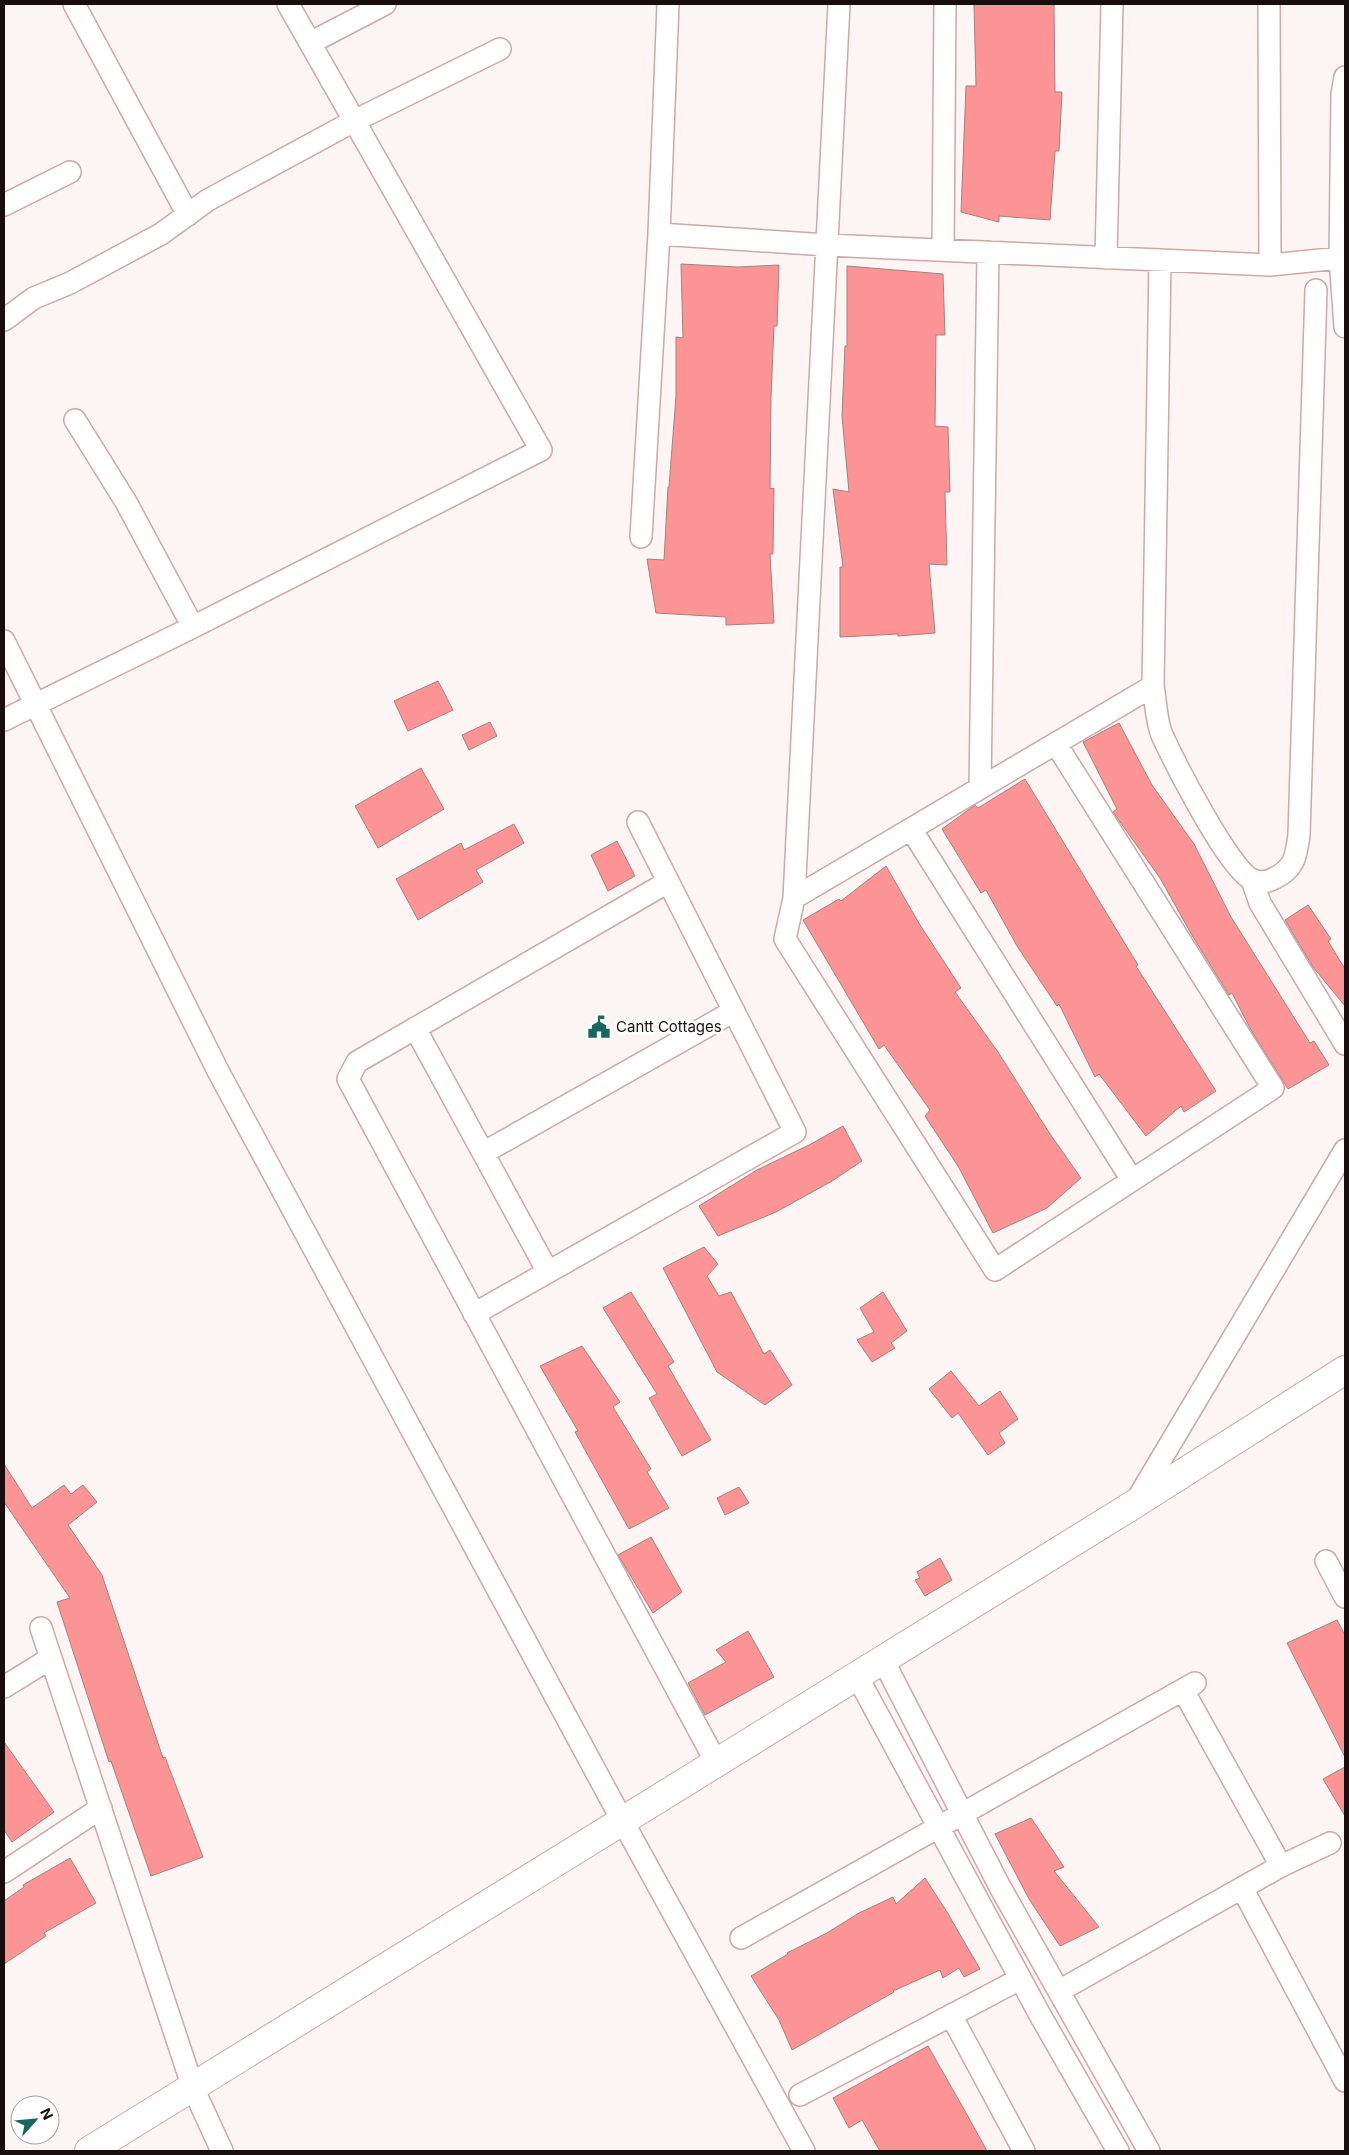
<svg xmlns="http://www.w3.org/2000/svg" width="1349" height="2155" viewBox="0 0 1349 2155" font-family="Inter,sans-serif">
  <rect width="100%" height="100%" fill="#fdf5f4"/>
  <path fill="#fc9496" stroke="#a38080" d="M974 4H1054L1055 92H1062L1059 151H1055L1050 220 999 216V222L961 212 966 86H976Z
    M681 264 738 267 779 265 777 326H774L771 398 770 489 774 488 773 554H770L774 623 726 625V617L656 613 647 559 664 560 668 487H669L676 396V337L683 338Z
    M847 266 943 274 945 335H936L935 426 948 427 950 492H945L947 565 929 564 935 633 898 636V634L840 637V567H843L833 489 849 492 842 416 845 346H847Z
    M438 681 453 710 408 731 394 701Z
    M490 722 497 736 469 750 462 735Z
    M1119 723 1152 785 1194 844 1231 917 1310 1043 1314 1041 1329 1065 1288 1089 1251 1030 1232 993 1229 995 1193 937 1160 878 1113 812 1117 809 1083 742Z
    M421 768 444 809 378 848 355 806Z
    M1025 779 1138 965 1136 966 1216 1091 1184 1112 1181 1106 1146 1136 1099 1074 1095 1077 1059 1004 1057 1006 1017 946 986 890 981 893 942 829 975 805 978 808Z
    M514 824 524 843 476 870 483 882 418 920 396 879 461 843 464 850Z
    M617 841 635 876 608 891 591 855Z
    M886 866 920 925 961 988 955 992 998 1052 1050 1134 1081 1178 1047 1208 993 1233 958 1166 925 1116 930 1110 884 1045 879 1049 803 920 839 899 841 901Z
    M1308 905 1331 939 1328 941 1345 969V1006L1313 967 1285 920Z
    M843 1126 862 1161 832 1181 776 1212 718 1236 699 1206 757 1170 809 1145Z
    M704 1247 718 1264 707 1276 719 1296 731 1292 764 1354 770 1350 792 1385 765 1405 717 1372 663 1268Z
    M631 1292 674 1362 668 1366 711 1440 682 1456 649 1398 657 1394 603 1308Z
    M883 1292 907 1331 891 1343 895 1348 872 1362 857 1340 874 1332 860 1308Z
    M582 1346 620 1402 613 1407 651 1469 647 1472 669 1508 629 1529 575 1432 578 1431 540 1366Z
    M951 1371 979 1406 1000 1391 1018 1419 999 1433 1005 1443 988 1455 958 1413 952 1418 929 1389Z
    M4 1464 32 1508 64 1485 71 1494 83 1485 97 1502 68 1525 102 1575 163 1758 165 1757 203 1857 151 1876 111 1761 109 1762 57 1602 70 1598 4 1502Z
    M739 1487 749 1503 725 1515 717 1498Z
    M651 1537 682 1592 653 1613 618 1555Z
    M940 1558 952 1580 925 1596 915 1580 920 1578 917 1572Z
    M1337 1620 1345 1635V1757L1287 1643Z
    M748 1631 774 1677 705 1715 688 1683 726 1662 716 1650Z
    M4 1742 54 1812 12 1842 4 1830Z
    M1345 1767V1816L1323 1779Z
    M1031 1818 1064 1867 1054 1871 1099 1927 1060 1946 1029 1899 995 1834Z
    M70 1858 96 1903 44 1933 46 1936 4 1964V1901L24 1887 23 1885Z
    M925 1878 947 1912 980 1969 964 1977 959 1968 943 1978 940 1970 893 1991 894 1992 792 2050 779 2020 751 1976 788 1954 787 1953 827 1933 859 1913 893 1897 896 1904Z
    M928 2046 965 2111 987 2151H880L862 2120 849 2128 833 2098Z"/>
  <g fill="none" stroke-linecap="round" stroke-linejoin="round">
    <defs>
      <path id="street" d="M74 4 188 215
        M839 4 794 898 785 939 995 1270 1273 1088 1056 744
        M1269 4 1270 265
        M310 43 385 4
        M1345 77 1342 94 1340 258 1345 327
        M4 205 70 172
        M659 234 827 245 1270 265 1340 258
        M943 250 945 4
        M1106 258 1112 4
        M4 320 34 298 70 283 161 234 208 200 354 121 500 49
        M75 420 126 502 193 627
        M641 537 659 234 668 4
        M4 641 218 1071 622 1820 804 2151
        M1153 686C1156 702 1156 721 1162 735 1174 761 1230 872 1253 880 1261 883 1268 882 1275 878 1295 868 1296 856 1299 835L1316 290
        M4 720 193 627 541 450 288 4
        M980 788 988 252
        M911 829 1132 1180
        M1252 880 1260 903 1345 1044
        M668 882 357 1062 348 1079 716 1762
        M794 898 1153 686 1160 260
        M415 1028 548 1272
        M483 1153 734 1011
        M474 1314 795 1132 638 822
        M1135 1503 1345 1150
        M1326 1561 1345 1597
        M41 1628 193 2088 222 2151
        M883 1660 1000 1887 1149 2151
        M857 1676 1040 2015 1118 2151
        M4 1687 51 1658
        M1183 1690 1281 1866 1330 1843
        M4 1872 101 1808
        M1242 1888 1345 2081
        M741 1938 1195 1683
        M1059 1991 1281 1866
        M951 2015 1024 2151
        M800 2095 1020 1979"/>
      <path id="secondary" d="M89 2151 1133 1505 1345 1370"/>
    </defs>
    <use href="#street" stroke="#cda8a7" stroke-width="24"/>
    <use href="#secondary" stroke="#cda8a7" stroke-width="30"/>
    <use href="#street" stroke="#fff" stroke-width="21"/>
    <use href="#secondary" stroke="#fff" stroke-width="28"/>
  </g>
  <defs>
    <symbol id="civic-bare" viewBox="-9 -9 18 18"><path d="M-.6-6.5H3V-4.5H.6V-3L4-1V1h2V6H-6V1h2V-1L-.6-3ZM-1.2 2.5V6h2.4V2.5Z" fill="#196661" stroke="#fff" stroke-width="2.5" paint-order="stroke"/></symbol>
  </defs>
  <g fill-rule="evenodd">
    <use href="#civic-bare" x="583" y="1011" width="32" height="32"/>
  </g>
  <g text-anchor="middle" stroke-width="5" stroke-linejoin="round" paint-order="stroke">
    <g font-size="15" fill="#1a0d0d" stroke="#fff" text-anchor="start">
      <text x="616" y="1032">Cantt Cottages</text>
    </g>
  </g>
  <rect width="1349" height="2155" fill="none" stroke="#1a0d0d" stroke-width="10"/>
  <g transform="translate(35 2120) rotate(63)"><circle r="24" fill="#ffffff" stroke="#a39e9e"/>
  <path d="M0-4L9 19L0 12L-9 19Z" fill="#196661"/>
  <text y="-8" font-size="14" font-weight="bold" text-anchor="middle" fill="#1a0d0d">N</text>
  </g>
</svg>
